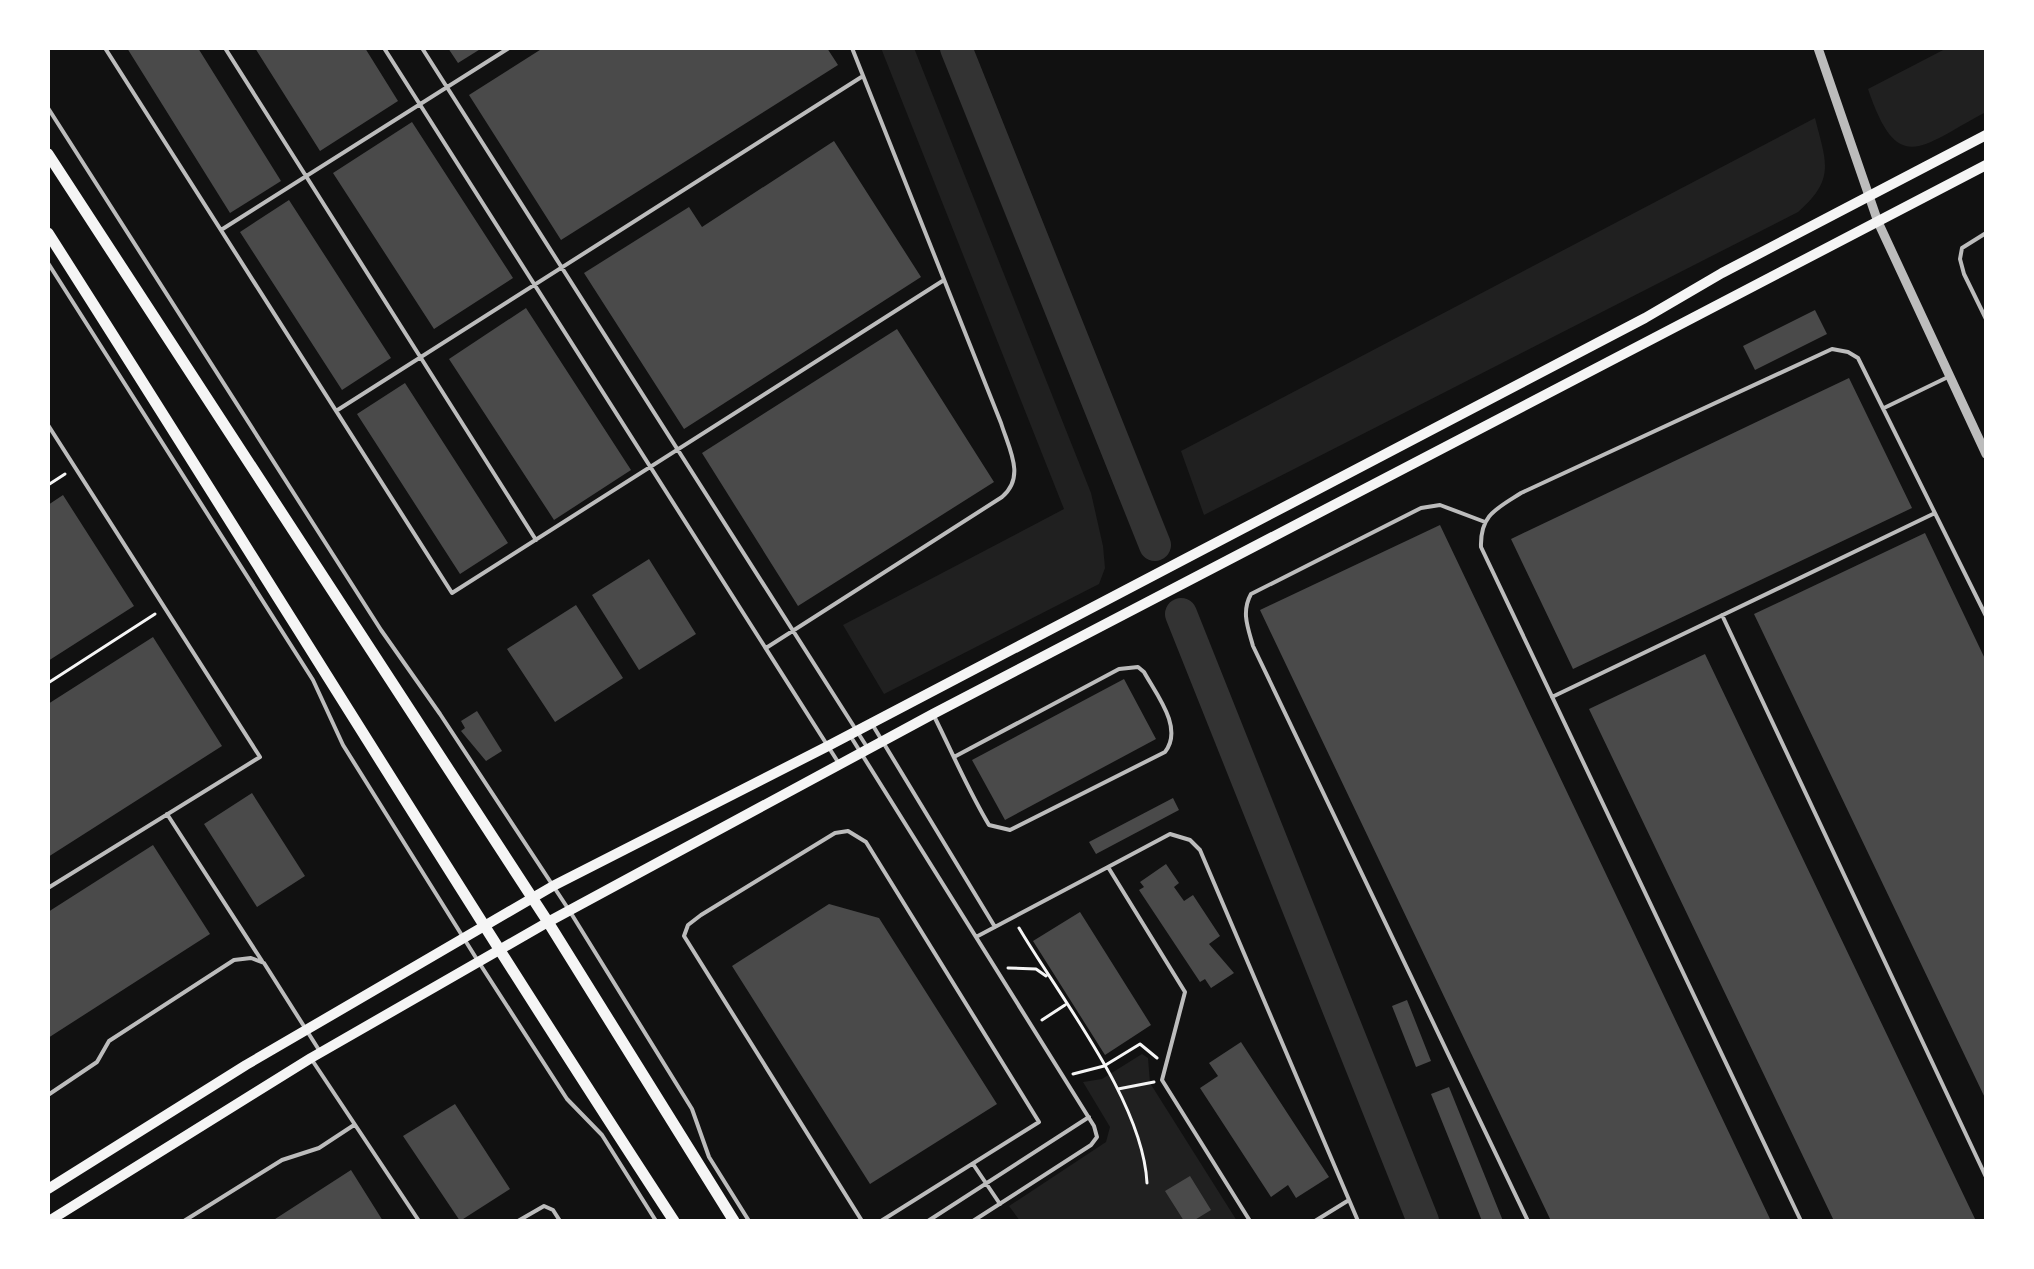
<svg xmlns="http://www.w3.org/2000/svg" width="2034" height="1269" viewBox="0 0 2034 1269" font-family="Rubik,sans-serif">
  <rect width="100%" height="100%" fill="#111"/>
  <path fill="#202020" d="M881 48H914L1091 493 1103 546 1105 568 1099 584 884 694 843 625 1064 509Z
    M1947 48H1986V112C1921 146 1898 178 1868 89Z
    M1815 118C1826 162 1836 179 1798 212L1204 515 1181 451Z
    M1142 1054 1148 1058 1150 1083 1237 1221H1020L1009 1206 1106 1142 1110 1127 1083 1082 1102 1079Z"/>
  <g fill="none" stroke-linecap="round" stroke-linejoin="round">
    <path stroke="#333" stroke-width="32" d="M956 48 1155 545
      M1181 614 1423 1221"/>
  </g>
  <path fill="#4a4a4a" d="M127 48H198L281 181 230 213Z
    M255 48H365L398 101 320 151Z
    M448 48H482L458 63Z
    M543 48H827L838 65 561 240 469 95Z
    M412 122 513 278 434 329 333 173Z
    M834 141 921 277 684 429 584 273 689 207 702 227Z
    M289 200 391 358 342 390 240 232Z
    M526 308 631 470 554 520 449 359Z
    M1815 310 1827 334 1755 370 1743 346Z
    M897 329 994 482 798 606 702 453Z
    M1849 378 1912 508 1573 669 1511 539Z
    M405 383 508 543 460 574 357 414Z
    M63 495 134 606 48 661V505Z
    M1440 525 1771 1221H1551L1260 610Z
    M1925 533 1986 661V1100L1754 614Z
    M649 559 696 634 639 670 592 595Z
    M576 605 623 678 555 722 507 649Z
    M153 637 222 746 48 857V704Z
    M1705 654 1976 1221H1834L1589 709Z
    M1124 679 1156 739 1005 820 972 760Z
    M477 711 502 751 486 761 461 731 465 728 461 721Z
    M252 793 305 876 257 907 204 824Z
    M1173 798 1179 810 1096 854 1089 842Z
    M153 845 210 934 48 1038V912Z
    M1166 864 1179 883 1174 887 1184 901 1193 895 1220 936 1209 944 1234 973 1211 988 1205 979 1200 982 1139 890 1144 887 1140 882Z
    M829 904 879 918 997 1104 870 1184 732 966Z
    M1080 912 1151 1025 1105 1055 1033 941Z
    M1407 1000 1431 1061 1416 1067 1392 1006Z
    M1241 1042 1329 1177 1296 1198 1288 1185 1271 1197 1200 1088 1218 1076 1209 1063Z
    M1449 1087 1503 1221H1482L1431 1094Z
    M455 1104 510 1189 460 1221 403 1136Z
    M351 1170 383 1221H272Z
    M1190 1176 1211 1210 1193 1221H1184L1165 1191Z"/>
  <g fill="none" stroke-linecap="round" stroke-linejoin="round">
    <path stroke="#f5f5f5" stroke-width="3" d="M48 485 65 474
      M48 683 155 614
      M1019 928C1061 999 1143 1102 1147 1183
      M1008 968 1036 969 1046 976
      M1042 1020 1065 1005
      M1073 1074 1104 1066 1140 1044 1157 1058
      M1118 1089 1154 1082"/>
    <path stroke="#bcbcbc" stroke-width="4" d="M105 48 452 593 944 280
      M225 48 536 540
      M384 48 838 762
      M422 48 867 747
      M48 108 381 630 440 714 569 910 692 1109 709 1157 749 1221
      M221 230 509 48
      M1986 233 1962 248 1960 259 1964 274 1986 319
      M48 263 313 680 343 745 478 961 567 1099 602 1135 656 1221
      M1884 408 1948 377
      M336 411 863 76
      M48 425 260 757 48 888
      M1485 522 1440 505 1421 508 1251 594C1241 612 1248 628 1253 646L1528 1221
      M1722 615 1986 1177
      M766 648 1002 497C1026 477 1009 449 1001 423L852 48
      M1552 697 1935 513
      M934 716C952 752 968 790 989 825L1010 830 1165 752C1184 728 1156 694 1144 672L1138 667 1119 669 954 757
      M872 724 995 927
      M851 737 1094 1126 1097 1137 1091 1145 973 1221
      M167 814 262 961
      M1108 867 1170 834 1190 840 1200 850 1358 1221
      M976 937 1108 867 1185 992 1162 1080 1250 1221
      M312 1060 419 1221
      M48 1095 97 1062 109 1041 234 960 251 958 264 963 319 1050
      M973 1164 1000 1204
      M184 1221 282 1160 319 1148 354 1125
      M518 1221 544 1206 553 1210 560 1221
      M862 1221 684 936 688 925 701 915 835 833 848 831 866 842 1039 1122 881 1221
      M928 1221 1089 1117
      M1315 1221 1349 1200
      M1801 1221 1481 547C1480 515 1496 509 1521 493L1832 349 1848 352 1858 358 1986 616"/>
    <path stroke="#bcbcbc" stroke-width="9" d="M1818 48 1878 222 1986 454"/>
    <path stroke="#f5f5f5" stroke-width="10" d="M48 1189 246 1065 553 886 828 746 1645 318 1722 273 1986 135
      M49 1221 311 1058 548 922 933 714 1986 165"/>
    <path stroke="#f5f5f5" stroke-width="11" d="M48 154 548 922 734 1221
      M48 233C258 562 461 895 674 1221"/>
  </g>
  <rect width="2034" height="1269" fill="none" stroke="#ffffff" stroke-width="100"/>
</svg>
